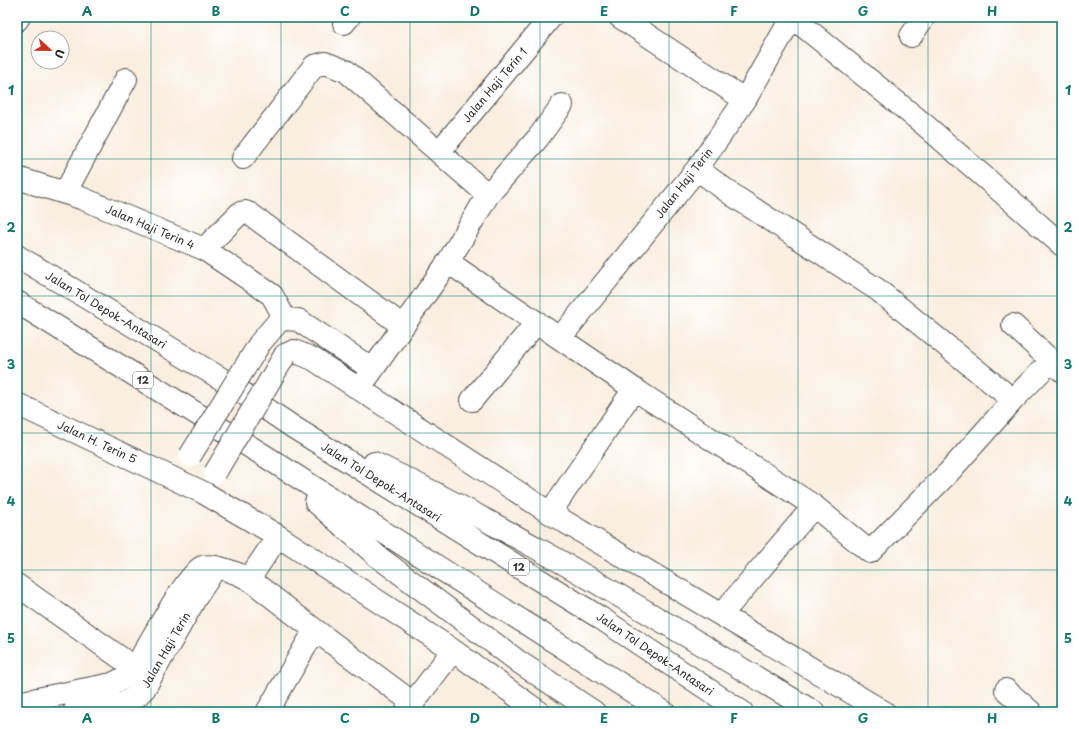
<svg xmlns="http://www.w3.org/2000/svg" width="1079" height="729" viewBox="0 0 1079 729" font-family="'Playpen Sans',sans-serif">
  <rect width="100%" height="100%" fill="#fff"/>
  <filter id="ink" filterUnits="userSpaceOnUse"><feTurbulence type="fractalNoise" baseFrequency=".025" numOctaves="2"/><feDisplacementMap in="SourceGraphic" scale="8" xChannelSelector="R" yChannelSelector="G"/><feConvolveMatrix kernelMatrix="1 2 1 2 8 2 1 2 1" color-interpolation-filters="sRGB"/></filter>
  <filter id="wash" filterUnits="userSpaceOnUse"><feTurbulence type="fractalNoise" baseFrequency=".012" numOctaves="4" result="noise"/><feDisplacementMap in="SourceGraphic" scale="16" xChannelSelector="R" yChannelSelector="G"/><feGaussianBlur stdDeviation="0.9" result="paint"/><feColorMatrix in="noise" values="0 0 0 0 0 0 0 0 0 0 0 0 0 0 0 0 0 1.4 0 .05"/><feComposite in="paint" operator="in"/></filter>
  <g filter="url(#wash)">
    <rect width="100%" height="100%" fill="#f9eedf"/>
  </g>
  <g filter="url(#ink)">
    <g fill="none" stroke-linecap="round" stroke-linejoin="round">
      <defs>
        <path id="minor" d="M620 17 745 100
          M792 17 926 126 1062 245
          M17 20 19 17
          M344 23 349 17
          M911 36 924 17
          M439 152 551 17
          M243 158 314 66 325 63 346 71 488 195
          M697 169 734 196 878 290 1013 400
          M17 178 81 198 204 249 272 295 285 319
          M65 193 126 79
          M204 249 240 213 245 212 250 214 403 326
          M448 262 634 389 814 506
          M1013 325 1061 370
          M560 338 697 169 745 100 792 17
          M260 343 278 322 285 319 298 320 372 369
          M285 355 294 351 313 359 550 513 884 712
          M359 389 448 262 488 195 538 138 562 105
          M472 400 537 322
          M17 404 204 493 278 536 451 649 539 712
          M550 513 634 389
          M249 579 315 630 413 703
          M17 585 135 668
          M721 615 814 506 870 552 949 472 1013 400 1051 361
          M1006 690 1031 712
          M17 703 112 684 124 678 135 668C145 651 188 572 202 567 213 563 239 574 249 579L278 536
          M74 712 124 703 137 696 144 689 195 599 216 567
          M267 712 315 630
          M406 712 445 661 451 649"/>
        <path id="highway" d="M17 256 225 381 293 427 599 617 742 712
          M17 302 268 458 664 712
          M374 463C525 535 669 626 814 712
          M316 502 377 556 519 662 594 712"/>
      </defs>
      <use href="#minor" stroke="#4a4846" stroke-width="24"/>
      <use href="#highway" stroke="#4a4846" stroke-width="24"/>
      <use href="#minor" stroke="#fff" stroke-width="22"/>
      <use href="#highway" stroke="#fff" stroke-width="22"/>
      <defs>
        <path id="minor-bridge" d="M190 456 260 343
          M215 473 285 355"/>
      </defs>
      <use href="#minor-bridge" stroke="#4a4846" stroke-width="24" stroke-linecap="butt"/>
      <use href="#minor-bridge" stroke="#fff" stroke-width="22"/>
    </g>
  </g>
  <path fill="none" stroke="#0f766e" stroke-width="1" stroke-opacity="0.55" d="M151 17V712M281 17V712M410 17V712M540 17V712M669 17V712M798 17V712M928 17V712M17 159H1062M17 296H1062M17 433H1062M17 570H1062"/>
  <g text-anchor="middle" stroke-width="3" stroke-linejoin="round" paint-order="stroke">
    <g fill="#fff" stroke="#6b6b6b" stroke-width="1">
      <rect x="133" y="372" width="20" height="16" rx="3"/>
      <rect x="509" y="559" width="20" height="16" rx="3"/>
    </g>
    <g font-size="10" font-weight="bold" fill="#2b2b2b">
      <text x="143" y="384">12</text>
      <text x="519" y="571">12</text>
    </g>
    <g font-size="11" fill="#2b2b2b" stroke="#fff">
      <text transform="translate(495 85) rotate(-50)" y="4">Jalan Haji Terin 1</text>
      <text transform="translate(684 183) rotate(-52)" y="4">Jalan Haji Terin</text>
      <text transform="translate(150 227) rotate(23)" y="4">Jalan Haji Terin 4</text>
      <text transform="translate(106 310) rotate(31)" y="4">Jalan Tol Depok–Antasari</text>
      <text transform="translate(97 442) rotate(25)" y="4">Jalan H. Terin 5</text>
      <text transform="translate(381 482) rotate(32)" y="4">Jalan Tol Depok–Antasari</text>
      <text transform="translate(166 650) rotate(-60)" y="4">Jalan Haji Terin</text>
      <text transform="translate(655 654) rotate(34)" y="4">Jalan Tol Depok–Antasari</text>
    </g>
  </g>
  <rect width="1079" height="729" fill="none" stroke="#fff" stroke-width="44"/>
  <g transform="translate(50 50) rotate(112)"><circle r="19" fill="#ffffff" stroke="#aaaaaa"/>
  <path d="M0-3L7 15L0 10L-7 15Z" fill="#c8321e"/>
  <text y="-6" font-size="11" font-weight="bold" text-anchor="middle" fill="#2b2b2b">U</text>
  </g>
  <rect x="22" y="22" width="1035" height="685" fill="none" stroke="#0f766e" stroke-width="1.5"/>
  <g font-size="13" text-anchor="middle" font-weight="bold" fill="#0f766e">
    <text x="87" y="16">A</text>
    <text x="216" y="16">B</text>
    <text x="345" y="16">C</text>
    <text x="475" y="16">D</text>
    <text x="604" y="16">E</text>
    <text x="734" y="16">F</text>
    <text x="863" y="16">G</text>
    <text x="992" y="16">H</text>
    <text x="11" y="95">1</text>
    <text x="1068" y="95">1</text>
    <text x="11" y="232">2</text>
    <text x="1068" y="232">2</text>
    <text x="11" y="369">3</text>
    <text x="1068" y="369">3</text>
    <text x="11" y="506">4</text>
    <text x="1068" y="506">4</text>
    <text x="11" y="643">5</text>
    <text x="1068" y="643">5</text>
    <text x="87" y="723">A</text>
    <text x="216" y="723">B</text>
    <text x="345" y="723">C</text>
    <text x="475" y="723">D</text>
    <text x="604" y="723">E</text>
    <text x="734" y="723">F</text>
    <text x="863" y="723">G</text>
    <text x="992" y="723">H</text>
  </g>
</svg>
